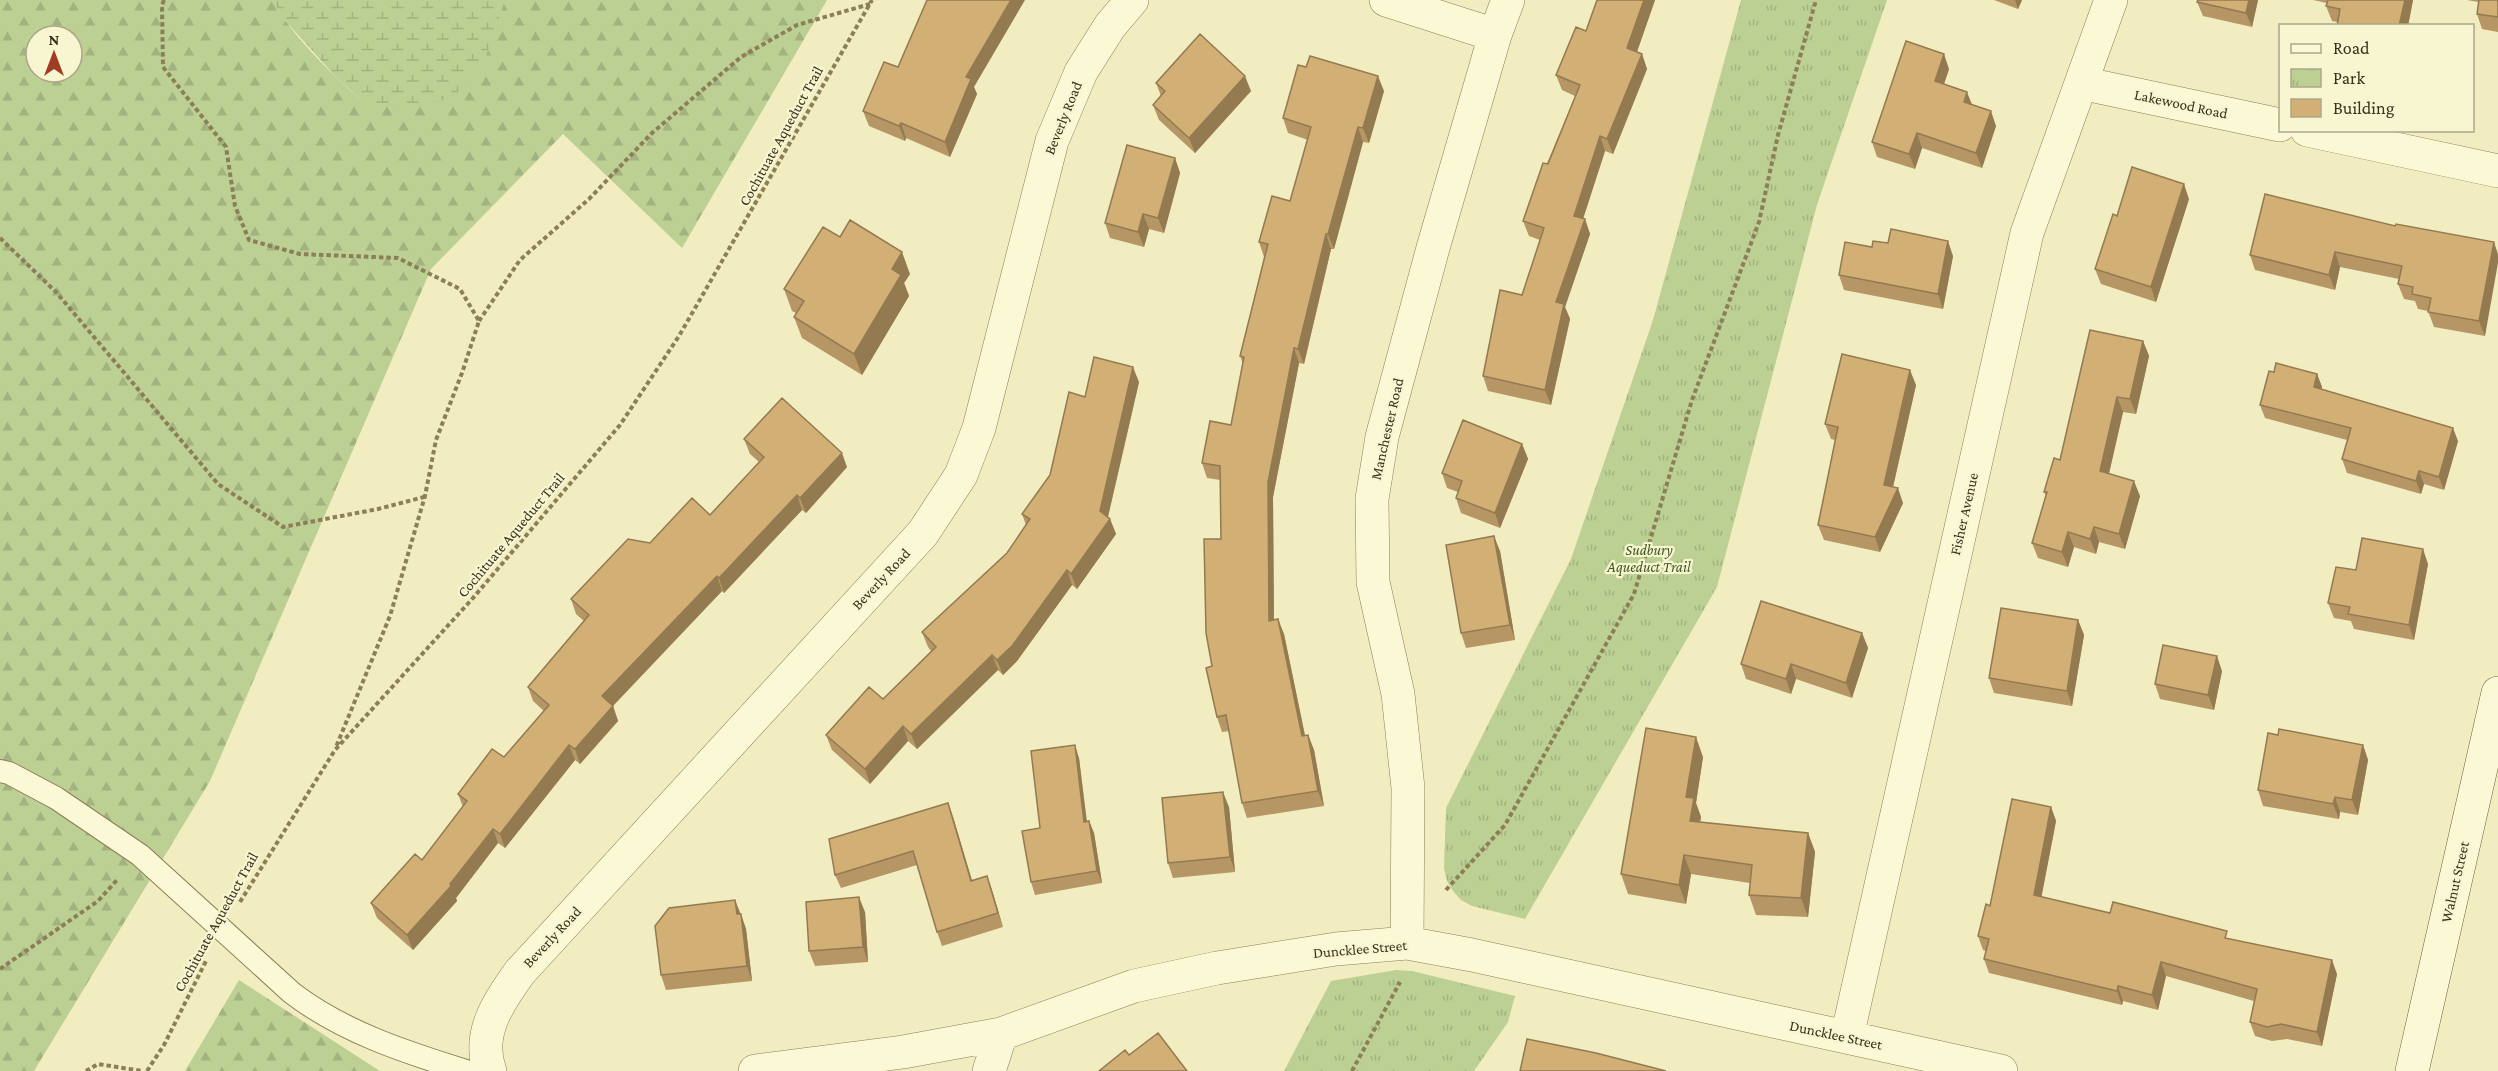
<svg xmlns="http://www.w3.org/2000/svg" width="2498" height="1071" viewBox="0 0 2498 1071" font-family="'Crimson Pro',serif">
  <defs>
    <pattern id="forest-firs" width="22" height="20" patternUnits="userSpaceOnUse" patternTransform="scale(1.5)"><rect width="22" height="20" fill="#bcd094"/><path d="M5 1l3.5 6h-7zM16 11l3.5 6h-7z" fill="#a2b37f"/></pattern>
    <pattern id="wetland-marsh" width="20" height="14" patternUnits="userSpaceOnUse" patternTransform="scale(1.5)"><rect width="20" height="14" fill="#bcd094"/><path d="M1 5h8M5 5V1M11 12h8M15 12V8" fill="none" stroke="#a2b37f"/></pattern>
    <pattern id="park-tufts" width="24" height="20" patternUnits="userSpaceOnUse" patternTransform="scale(1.5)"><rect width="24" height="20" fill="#bcd094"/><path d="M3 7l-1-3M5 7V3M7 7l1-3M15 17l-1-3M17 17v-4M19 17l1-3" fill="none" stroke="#a2b37f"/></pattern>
  </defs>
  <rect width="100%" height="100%" fill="#f1edc1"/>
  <path fill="url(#forest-firs)" fill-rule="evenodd" d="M0 0H274C288 33 333 75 361 100L505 0H827L682 248 563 134 431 269 210 781 34 1071H0ZM36 36H72V72H36Z
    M239 980 380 1071H185Z"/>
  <path fill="url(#wetland-marsh)" d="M274 0H505L486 56 454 97 410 109 361 100 335 76 280 15Z"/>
  <path fill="url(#park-tufts)" d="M1741 0H1887L1817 205 1717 587 1525 919 1472 906 1461 900 1453 891 1447 881 1444 868 1446 808 1571 559 1653 320Z
    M1396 970 1412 971 1515 996 1508 1022 1474 1071H1284L1331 981Z"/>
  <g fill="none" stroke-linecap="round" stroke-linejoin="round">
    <defs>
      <path id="lane" d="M0 771 9 773 56 798 140 855 292 993C343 1032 405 1052 466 1071"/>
      <path id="street" d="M1386 0 1495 35
        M2081 83 2280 125
        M2307 130 2498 171
        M1407 943 1408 788 1398 694 1373 582 1372 499 1382 437 1433 248 1495 35 1508 0
        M1847 1037 2027 233 2111 0
        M490 1071C476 1034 499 1001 520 972L923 533 961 475 979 428 1052 141 1081 72 1110 26 1132 0
        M755 1071 903 1052 1001 1034 1134 986 1217 968 1336 949 1407 943 1472 955 2001 1071
        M989 1071 1001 1034"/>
      <path id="secondary" d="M2412 1071 2498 693"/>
    </defs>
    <use href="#lane" stroke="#8c7e57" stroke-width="24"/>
    <use href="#street" stroke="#8c7e57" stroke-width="34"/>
    <use href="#secondary" stroke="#6d5f3b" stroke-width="34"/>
    <path stroke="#8c7e57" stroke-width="4" stroke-dasharray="4.5 3" stroke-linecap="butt" d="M164 0 162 5 163 67 226 147 235 206 249 240 300 254 398 258 460 289 479 321 462 373 436 440 425 496 390 616 336 747
      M0 238 56 292 218 484 283 527 378 509 424 497
      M479 321 520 260 589 199 652 133 741 57 797 25 870 4
      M1446 890 1505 825 1634 594 1692 400 1759 222 1778 135 1816 0
      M240 902 335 750 473 598 620 425 679 336 872 0
      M0 969 98 901 117 880
      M86 1071 98 1064 142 1071
      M147 1071 164 1045 206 961
      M1352 1071 1400 982"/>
    <use href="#lane" stroke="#fbf8d5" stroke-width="22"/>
    <use href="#street" stroke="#fbf8d5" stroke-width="33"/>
    <use href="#secondary" stroke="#fbf8d5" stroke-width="33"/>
  </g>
  <path fill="#b59664" d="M1597 0H1655L1637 52 1642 54 1647 69 1613 154 1605 151 1583 219H1585L1590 234 1565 307 1570 319 1551 405 1488 391 1483 376 1522 295 1540 240 1529 236 1523 221 1575 96 1562 90 1556 75 1586 31Z
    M1994 0H2022L2018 9Z
    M2198 0H2258L2252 27 2203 16 2197 2Z
    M2313 0H2413L2408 26 2337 22 2332 21 2326 6 2327 3Z
    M2467 0H2498V32L2482 29 2477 14 2478 2Z
    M898 67 974 87 977 94 950 157 906 138 905 141 869 126 863 111Z
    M1949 69 1944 84 1972 105 1996 126 1982 168 1922 148 1915 169 1877 157 1872 142Z
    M1156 83 1251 91 1195 153 1159 120 1153 105 1161 96Z
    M1384 91 1369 143 1363 142 1334 249H1331L1304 364 1299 363 1273 497 1274 620 1284 634 1305 735H1308L1314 750 1324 806 1247 818 1242 803 1229 731 1222 732 1217 717 1212 666 1221 539 1220 480 1207 478 1202 463 1231 425 1243 364 1240 356 1264 257 1259 242 1290 201 1308 140 1288 133 1283 118Z
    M1175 158 1180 173 1164 233 1149 229 1144 247 1110 238 1105 223Z
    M2189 199 2156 302 2101 284 2095 269Z
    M2395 226 2494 242 2485 336 2434 327 2428 311 2418 309 2415 301 2404 299 2398 284 2399 279 2340 267 2335 290 2255 270 2250 255Z
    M840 237 910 274 904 283 909 296 862 375 802 338 794 317 796 313 792 311 784 289Z
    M1888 243 1953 256 1943 309 1844 290 1839 275 1872 247Z
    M2143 341 2149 356 2136 414 2123 412 2109 474 2140 496 2125 549 2099 542 2096 554 2074 547 2068 567 2038 558 2032 543 2046 496 2044 492 2060 460Z
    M2274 372 2317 374 2322 387 2321 389 2458 441 2444 490 2424 484 2421 494 2347 473 2342 459 2347 440 2265 418 2260 405Z
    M1139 382 1108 517 1110 519 1116 534 1077 589 1072 585 1017 661 1003 675 998 670 917 749 908 741 870 784 832 750 826 735 883 699 931 651 928 647 922 632 1007 553 1026 525 1022 514 1050 475 1085 397Z
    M1916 385 1893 487 1903 503 1880 552 1824 540 1818 525 1835 440 1831 439 1825 424Z
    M744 439 847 467 806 513 802 510 724 593 722 591 613 706 618 721 580 764 575 760 505 848 498 843 456 898 457 901 413 950 377 918 371 903 422 860 463 807 458 794 504 757 544 711 533 701 528 687 584 621 576 614 571 599 650 543 710 515 759 462 750 454Z
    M1522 444 1528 459 1500 528 1461 513 1456 498 1458 492 1447 488 1442 473Z
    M1500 551 1515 640 1466 648 1461 633Z
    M2428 564 2414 640 2354 629 2351 621 2334 618 2328 603 2356 570Z
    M2078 620 2084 635 2072 706 1994 693 1989 678Z
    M1862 633 1868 648 1852 698 1796 679 1791 694 1746 679 1741 664Z
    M2222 671 2214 710 2160 699 2155 684Z
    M2363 745 2368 760 2358 815 2340 812 2339 819 2263 806 2258 790Z
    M1703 757 1696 803 1701 817 1700 822 1808 833 1815 852 1808 917 1756 915 1749 895 1750 883 1691 874 1686 904 1628 894 1621 874Z
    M1079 758 1087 821H1089L1094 833 1102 883 1035 895 1031 882 1040 828Z
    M1229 807 1235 872 1173 878 1168 863Z
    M2051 807 2056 821 2041 897 2110 913 2230 939 2337 974 2322 1046 2287 1039 2272 1041 2255 1036 2250 1022 2254 1001 2166 976 2158 1010 2123 1001 2122 1005 1989 973 1984 959 1986 951 1983 950 1978 936 1990 906Z
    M953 817 972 880 987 876 1003 927 942 946 937 932 917 865 841 888 835 875Z
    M735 900 746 929 752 981 666 990 661 975Z
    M865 912 868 962 815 966 809 951Z"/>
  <path fill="#937a51" d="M1011 0H1025L974 87 977 94 950 157 945 142 966 77Z
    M1644 0H1655L1633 63 1627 48Z
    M2015 0H2022L2018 9Z
    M2249 0H2258L2252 27 2246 13Z
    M2405 0H2413L2408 26H2399Z
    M1642 54 1647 69 1613 154 1607 139Z
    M1944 54 1949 69 1940 96 1935 81Z
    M1245 76 1251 91 1195 153 1189 138Z
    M1378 76 1384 91 1369 143 1363 128Z
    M1967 92 1973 107 1964 102Z
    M1991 111 1996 126 1982 168 1976 153Z
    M901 123 906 138 905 141 899 126Z
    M1358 127 1363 142 1334 249 1328 234Z
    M1917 133 1922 148 1915 169 1909 154Z
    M1600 136 1605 151 1579 231 1574 216Z
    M1175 158 1180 173 1164 233 1158 218Z
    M2184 184 2189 199 2156 302 2151 287Z
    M1143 214 1149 229 1144 247 1138 232Z
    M1585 219 1590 234 1565 307 1570 319 1551 405 1545 390 1556 302Z
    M1326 234 1331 249 1304 364 1298 349Z
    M1948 241 1953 256 1943 309 1938 294Z
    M2494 242 2498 254V263L2485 336 2479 321Z
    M902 252 910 274 904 283 909 296 862 375 854 354 892 269Z
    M2335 252 2340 267 2335 290 2329 275Z
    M2143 341 2149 356 2136 414 2130 399Z
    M1294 348 1299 363 1273 497 1274 636 1269 621 1268 482Z
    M1133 367 1139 382 1106 525 1110 519 1116 534 1077 589 1071 574 1100 511Z
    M1910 370 1916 385 1890 500 1884 485Z
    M2317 374 2322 387 2318 400 2314 387Z
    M2117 397 2123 412 2106 486 2100 471Z
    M2453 428 2458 441 2444 490 2439 477Z
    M1522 444 1528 459 1500 528 1495 513Z
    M842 453 847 467 806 513 800 498Z
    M2419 471 2424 484 2421 494 2416 481Z
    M2134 481 2140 496 2125 549 2119 534Z
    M1898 488 1903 503 1880 552 1875 537Z
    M797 495 802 510 724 593 719 578Z
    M2094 527 2099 542 2096 554 2090 539Z
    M2068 532 2074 547 2068 567 2062 552Z
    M1494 536 1500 551 1515 640 1510 625Z
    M2423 549 2428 564 2414 640 2409 625Z
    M1067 570 1072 585 1017 661 1003 675 997 660Z
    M717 576 722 591 608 711 602 696Z
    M1278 619 1284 634 1308 751 1302 736Z
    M2078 620 2084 635 2072 706 2067 691Z
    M1862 633 1868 648 1852 698 1846 683Z
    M992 655 998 670 917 749 911 734Z
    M2217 656 2222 671 2214 710 2208 695Z
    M1791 664 1796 679 1791 694 1786 679Z
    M613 706 618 721 580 764 575 749Z
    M903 726 908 741 870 784 865 769Z
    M1308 735 1314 750 1324 806 1318 791Z
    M1696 737 1703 757 1696 803 1701 817 1697 840 1690 821 1686 797Z
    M569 745 575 760 505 848 500 834Z
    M1075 745 1079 758 1088 834 1084 822Z
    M2363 745 2368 760 2358 815 2352 800Z
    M1223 792 1229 807 1235 872 1230 857Z
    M2335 797 2340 812 2339 819 2333 804Z
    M948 803 953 817 976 895 971 881Z
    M2051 807 2056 821 2039 910 2034 895Z
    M1089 821 1094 833 1102 883 1097 871Z
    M493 829 498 843 456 898 457 901 413 950 407 935 450 884Z
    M1808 833 1815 852 1808 917 1801 898Z
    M1684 855 1691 874 1686 904 1679 885Z
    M987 876 992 890 1003 927 998 913Z
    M859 897 865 912 868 962 863 947Z
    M735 900 741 915 737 914Z
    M741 914 746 929 752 981 747 966Z
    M2332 960 2337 974 2322 1046 2317 1032Z
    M2161 962 2166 976 2158 1010 2152 995Z
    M2118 986 2123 1001 2122 1005 2117 991Z"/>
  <path fill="#d2af74" stroke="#937a51" stroke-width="1.5" d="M927 0H1011L966 77 971 79 945 142 901 123 899 126 863 111 884 62 898 67Z
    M1597 0H1644L1627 48 1642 54 1607 139 1600 136 1574 216 1585 219 1556 302 1564 304 1545 390 1483 376 1500 290 1522 295 1544 228 1523 221 1543 163 1548 164 1580 85 1556 75 1576 27 1586 31Z
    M2198 0H2249L2246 13 2197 2Z
    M2328 0H2405L2399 26H2337L2340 9 2326 6Z
    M2479 0H2498V17L2477 14Z
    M1200 34 1245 76 1189 138 1153 105 1165 91 1156 83Z
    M1906 41 1944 54 1935 81 1967 92 1964 102 1991 111 1976 153 1917 133 1909 154 1872 142Z
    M1310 56 1378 76 1363 128 1358 127 1328 234H1326L1298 349 1294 348 1268 482 1269 621 1278 619 1302 736 1308 735 1318 791 1242 803 1226 715 1217 717 1206 668 1212 666 1206 633 1204 539H1221L1220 466 1202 463 1210 421 1231 425 1244 357 1240 356 1268 244 1259 242 1272 196 1290 201 1311 127 1283 118 1298 65 1306 67Z
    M1127 145 1175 158 1158 218 1143 214 1138 232 1105 223Z
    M2132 167 2184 184 2151 287 2095 269 2113 214 2117 216Z
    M2265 194 2395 226 2396 224 2494 242 2479 321 2428 312 2431 298 2412 294 2413 287 2398 284 2402 266 2335 252 2329 275 2250 255Z
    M850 220 902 252 892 269 901 275 854 354 794 317 804 301 784 289 823 227 840 237Z
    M1891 229 1948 241 1938 294 1839 275 1845 242 1872 247 1873 241 1888 243Z
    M2090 330 2143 341 2130 399 2117 397 2100 471 2134 481 2119 534 2094 527 2090 539 2068 532 2062 552 2032 543 2047 492H2044L2054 458 2060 460Z
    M1842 354 1910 370 1884 485 1898 488 1875 537 1818 525 1838 427 1825 424Z
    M1094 357 1133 367 1100 511 1110 519 1071 574 1067 570 1012 646 997 660 992 655 911 734 903 726 865 769 826 735 869 687 883 699 936 647 922 632 1007 553 1030 519 1022 514 1050 475 1069 392 1085 397Z
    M2276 363 2317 374 2314 387 2453 428 2439 477 2419 471 2416 481 2342 459 2351 428 2260 405 2269 371 2274 372Z
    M782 398 842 453 800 498 797 495 719 578 717 576 602 696 613 706 575 749 569 745 500 834 493 829 450 884 451 886 407 935 371 903 415 854 422 860 467 801 458 794 492 749 504 757 549 705 528 687 589 615 571 599 628 539 650 543 692 498 710 515 764 457 744 439Z
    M1463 420 1522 444 1495 513 1456 498 1462 481 1442 473Z
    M1494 536 1510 625 1461 633 1446 545Z
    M2362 538 2423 549 2409 625 2348 614 2350 607 2328 603 2336 567 2356 570Z
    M1761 601 1862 633 1846 683 1791 664 1786 679 1741 664Z
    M2001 608 2078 620 2067 691 1989 678Z
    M2163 645 2217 656 2208 695 2155 684Z
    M1646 728 1696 737 1686 797 1694 798 1690 821 1808 833 1801 898 1749 895 1752 865 1684 855 1679 885 1621 874Z
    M2279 729 2363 745 2352 800 2335 797 2333 804 2258 790 2268 733 2278 735Z
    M1075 745 1084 822 1089 821 1097 871 1031 882 1022 831 1040 828 1031 751Z
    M1223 792 1230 857 1168 863 1162 798Z
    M2012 799 2051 807 2034 895 2110 913 2113 902 2227 931 2225 938 2332 960 2317 1032 2281 1024 2267 1027 2250 1022 2257 989 2161 962 2152 995 2118 986 2117 991 1984 959 1989 939 1978 936 1986 904 1990 906Z
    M948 803 971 881 987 876 998 913 937 932 913 851 835 875 829 839Z
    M859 897 863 947 809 951 806 902Z
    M735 900 737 914H741L747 966 661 975 655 926 669 908Z
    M1158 1033 1187 1071H1099L1125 1050 1129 1055Z
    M1527 1039 1596 1053 1666 1071H1520Z"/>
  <g text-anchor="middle" stroke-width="4.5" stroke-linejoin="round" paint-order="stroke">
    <g font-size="15" fill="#3a311d" stroke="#f8f5d1">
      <text transform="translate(2181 104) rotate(12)" y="5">Lakewood Road</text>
      <text transform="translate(1063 118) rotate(-68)" y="5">Beverly Road</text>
      <text transform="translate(781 136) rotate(-61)" y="5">Cochituate Aqueduct Trail</text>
      <text transform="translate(1387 429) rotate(-77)" y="5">Manchester Road</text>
      <text transform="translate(1964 514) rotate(-77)" y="5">Fisher Avenue</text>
      <text transform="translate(511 535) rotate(-50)" y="5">Cochituate Aqueduct Trail</text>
      <text transform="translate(881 579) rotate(-47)" y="5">Beverly Road</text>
      <text transform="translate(2455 882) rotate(-77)" y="5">Walnut Street</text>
      <text transform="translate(216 922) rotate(-61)" y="5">Cochituate Aqueduct Trail</text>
      <text transform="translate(552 937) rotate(-47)" y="5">Beverly Road</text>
      <text transform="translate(1360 949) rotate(-5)" y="5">Duncklee Street</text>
      <text transform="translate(1836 1035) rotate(12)" y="5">Duncklee Street</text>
    </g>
    <g font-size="15" font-style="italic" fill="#3f5822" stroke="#f8f5d1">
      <text x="1649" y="555">Sudbury<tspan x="1649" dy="17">Aqueduct Trail</tspan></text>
    </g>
  </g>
  <rect x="2279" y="24" width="195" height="108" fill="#f8f5d1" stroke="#aca789" stroke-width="1.5"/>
  <rect x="2291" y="44" width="30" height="9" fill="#fbf8d5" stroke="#aca789" stroke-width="1.5"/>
  <text x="2333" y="54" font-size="18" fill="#3a311d">Road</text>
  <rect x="2291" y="69" width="30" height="18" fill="url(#park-tufts)" stroke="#aca789" stroke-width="1.5"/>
  <text x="2333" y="84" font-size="18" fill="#3a311d">Park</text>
  <rect x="2291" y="99" width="30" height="18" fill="#d2af74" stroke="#aca789" stroke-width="1.5"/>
  <text x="2333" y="114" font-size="18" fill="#3a311d">Building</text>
  <g transform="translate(54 54)"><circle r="28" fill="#f8f5d1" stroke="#aca789" stroke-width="1.5"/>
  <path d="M0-4.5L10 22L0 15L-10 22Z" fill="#9f3c23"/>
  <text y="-9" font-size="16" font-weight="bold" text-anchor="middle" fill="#3a311d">N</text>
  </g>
</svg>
